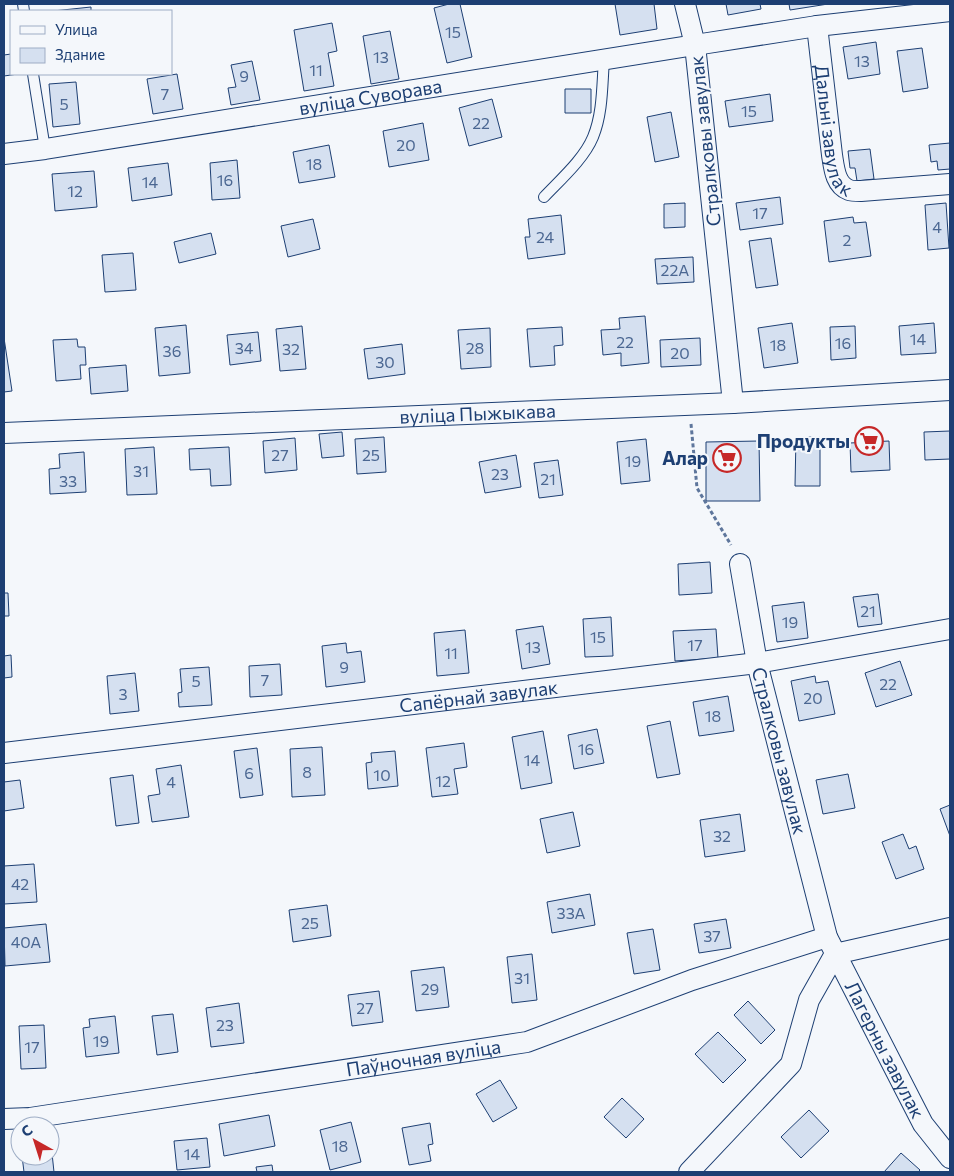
<svg xmlns="http://www.w3.org/2000/svg" width="954" height="1176" viewBox="0 0 954 1176" font-family="Commissioner,sans-serif">
  <rect width="100%" height="100%" fill="#f4f7fb"/>
  <path fill="#d5e0f0" stroke="#1d3f73" d="M449 4H460L472 57 447 63 434 8Z
    M615 4H654L657 29 620 35Z
    M726 4H760L761 9 728 15Z
    M789 4H828L790 10Z
    M91 7V11H53Z
    M332 23 337 51 328 53 334 86 304 91 294 30Z
    M390 31 399 79 371 84 363 36Z
    M876 42 880 74 848 79 843 47Z
    M922 48 928 88 903 92 897 51Z
    M11 54V74H18L4 76V55Z
    M252 61 260 100 231 105 228 88 236 87 231 65Z
    M177 74 183 109 153 114 147 79Z
    M76 82 80 124 53 127 49 84Z
    M565 89H591V113H565Z
    M770 94 773 121 729 127 725 101Z
    M492 99 502 137 469 146 459 108Z
    M671 112 679 157 655 162 647 117Z
    M423 123 429 160 389 167 383 131Z
    M950 143V169L938 170 937 161 931 162 929 145Z
    M329 145 335 177 299 183 293 152Z
    M870 149 874 179 857 181 855 168H850L848 151Z
    M237 160 240 198 212 200 210 163Z
    M168 163 172 195 132 201 128 168Z
    M94 171 97 207 55 211 52 174Z
    M780 197 783 224 740 230 736 203Z
    M685 203V227L664 228V204Z
    M946 203 949 248 928 250 925 205Z
    M561 215 565 254 528 259 525 237H530L528 219Z
    M853 217 854 223 866 222 871 256 829 262 824 221Z
    M313 219 320 249 288 257 281 226Z
    M211 233 216 254 179 263 174 242Z
    M771 238 778 285 756 288 749 241Z
    M133 253 136 290 105 292 102 255Z
    M693 257 694 282 657 284 655 259Z
    M645 316 649 363 621 366V353L603 355 601 330 620 329 619 318Z
    M792 323 798 363 764 368 758 328Z
    M934 323 936 353 901 355 899 326Z
    M186 325 190 373 159 376 155 328Z
    M302 326 306 369 280 371 276 329Z
    M855 326 856 358 831 360 830 327Z
    M562 327 563 345 554 346 555 365 530 367 527 329Z
    M490 328 491 367 461 369 458 330Z
    M258 332 261 361 230 365 227 335Z
    M4 338 12 391 4 392Z
    M700 338 701 365 661 367 660 340Z
    M77 339 78 347H85L86 365H80L81 379 56 381 53 340Z
    M402 344 405 374 368 379 364 349Z
    M126 365 128 391 91 394 89 368Z
    M950 431V459L925 460 924 432Z
    M342 432 344 456 322 458 319 434Z
    M384 437 386 472 357 474 355 439Z
    M796 437H820V486H795Z
    M295 438 297 470 265 473 263 441Z
    M646 439 650 481 621 484 617 442Z
    M759 441 760 501H706V442Z
    M889 441 890 470 851 472 850 443Z
    M154 447 157 494 127 495 125 449Z
    M229 447 231 485 211 486 210 469 190 470 189 449Z
    M84 452 86 492 50 494 49 469 60 468 59 454Z
    M516 455 521 487 485 493 479 462Z
    M558 460 563 495 539 498 534 463Z
    M710 562 712 593 679 595 678 564Z
    M4 593H8L9 616H4Z
    M878 594 882 624 858 627 853 597Z
    M804 602 808 638 777 642 772 606Z
    M611 617 613 656 585 657 583 619Z
    M543 626 550 664 522 669 516 630Z
    M716 629 718 658 675 661 673 631Z
    M465 630 469 673 437 676 434 633Z
    M346 643 347 653 361 651 365 682 326 687 322 646Z
    M11 655 12 677 4 678V656Z
    M900 661 912 695 876 707 865 673Z
    M280 664 282 695 250 697 249 666Z
    M209 667 212 705 179 707 178 693 182 692 180 669Z
    M135 673 139 711 110 714 107 676Z
    M815 676 816 683 828 681 835 714 799 721 791 681Z
    M728 696 734 731 699 736 693 702Z
    M670 721 680 774 657 778 647 726Z
    M597 729 604 763 574 769 568 735Z
    M543 731 552 783 521 789 512 737Z
    M464 743 467 767 454 769 458 794 432 797 426 748Z
    M322 747 325 795 292 797 290 749Z
    M257 748 263 795 240 798 234 751Z
    M395 751 398 786 368 789 366 763 372 762 371 753Z
    M181 765 189 817 152 822 148 796 160 794 156 769Z
    M848 774 855 808 823 814 816 780Z
    M133 775 139 823 116 826 110 778Z
    M20 780 24 808 4 811V782Z
    M950 805V836L940 809Z
    M573 812 580 846 547 853 540 819Z
    M740 814 745 851 705 857 700 820Z
    M903 834 909 849 916 846 924 869 896 879 882 842Z
    M34 864 37 902 4 904V866Z
    M590 894 595 925 552 933 547 902Z
    M327 905 331 936 293 942 289 910Z
    M726 919 731 948 699 953 694 924Z
    M46 924 50 962 5 966 4 928Z
    M653 929 660 970 634 974 627 933Z
    M532 954 537 1000 512 1003 507 957Z
    M444 967 449 1007 416 1011 411 971Z
    M379 991 383 1022 352 1026 348 995Z
    M748 1001 775 1030 761 1044 734 1015Z
    M239 1003 244 1043 211 1047 206 1008Z
    M173 1014 178 1052 157 1055 152 1016Z
    M115 1016 119 1053 86 1057 83 1028 90 1027 89 1019Z
    M44 1025 46 1068 21 1069 19 1026Z
    M718 1032 746 1060 723 1083 695 1054Z
    M500 1080 517 1108 493 1122 476 1094Z
    M622 1098 644 1119 626 1138 604 1117Z
    M809 1110 829 1131 801 1158 781 1137Z
    M269 1115 275 1146 224 1156 219 1124Z
    M351 1122 361 1162 330 1170 320 1130Z
    M430 1123 433 1144 428 1145 431 1161 409 1165 402 1128Z
    M207 1138 210 1167 177 1170 174 1141Z
    M51 1144 54 1172H24L22 1156H50Z
    M901 1153 920 1170 918 1172H884Z
    M272 1165 273 1172H257L256 1167Z"/>
  <g fill="none" stroke-linecap="round" stroke-linejoin="round">
    <defs>
      <path id="service" d="M23 4 24 11
        M33 74 45 149
        M544 197C560 180 584 159 593 137 603 113 602 84 604 60"/>
      <g id="minor">
        <path id="s1" d="M817 26 832 155C834 167 835 185 849 190 852 191 857 191 861 191L950 184"/>
        <path id="s2" d="M4 154 45 149 695 45 685 4"/>
        <path d="M733 403 695 45 817 26 950 11"/>
        <path id="s3" d="M4 433 733 403 950 390"/>
        <path id="s4" d="M740 564 757 663 827 937 923 1124 950 1158"/>
        <path id="s5" d="M4 753 757 663 950 629"/>
        <path id="s6" d="M4 1119 30 1118 527 1042 692 980 827 937"/>
        <path d="M689 1172 791 1064 809 1000 835 954 950 928"/>
      </g>
    </defs>
    <use href="#service" stroke="#1d3f73" stroke-width="12"/>
    <use href="#minor" stroke="#1d3f73" stroke-width="22"/>
    <path stroke="#5e769c" stroke-width="3" stroke-dasharray="4 2.5" stroke-linecap="butt" d="M691 424 697 488 731 545"/>
    <use href="#service" stroke="#f4f7fb" stroke-width="10"/>
    <use href="#minor" stroke="#f4f7fb" stroke-width="20"/>
  </g>
  <defs>
    <symbol id="supermarket-ring" viewBox="-11 -11 22 22"><circle r="9.5" fill="#f4f7fb" stroke="#c62828" stroke-width="1.5"/><path d="M-6-5.5h2.5l.6 2H6L4.5 2H-2.5L-4.4-4H-6ZM-1.5 3.2a1.3 1.3 0 1 0 .1 0ZM3 3.2a1.3 1.3 0 1 0 .1 0Z" fill="#c62828"/></symbol>
  </defs>
  <g fill-rule="evenodd">
    <use href="#supermarket-ring" x="853" y="425" width="32" height="32"/>
    <use href="#supermarket-ring" x="711" y="442" width="32" height="32"/>
  </g>
  <g text-anchor="middle" stroke-width="4" stroke-linejoin="round" paint-order="stroke">
    <g font-size="16" fill="#4b6792">
      <text x="453" y="38">15</text>
      <text x="381" y="63">13</text>
      <text x="862" y="67">13</text>
      <text x="316" y="76">11</text>
      <text x="244" y="82">9</text>
      <text x="165" y="100">7</text>
      <text x="64" y="110">5</text>
      <text x="749" y="117">15</text>
      <text x="481" y="129">22</text>
      <text x="406" y="151">20</text>
      <text x="314" y="170">18</text>
      <text x="225" y="186">16</text>
      <text x="150" y="188">14</text>
      <text x="75" y="197">12</text>
      <text x="760" y="219">17</text>
      <text x="937" y="233">4</text>
      <text x="545" y="243">24</text>
      <text x="847" y="246">2</text>
      <text x="675" y="276">22А</text>
      <text x="918" y="345">14</text>
      <text x="625" y="348">22</text>
      <text x="843" y="349">16</text>
      <text x="778" y="351">18</text>
      <text x="244" y="354">34</text>
      <text x="475" y="354">28</text>
      <text x="291" y="355">32</text>
      <text x="172" y="357">36</text>
      <text x="680" y="359">20</text>
      <text x="385" y="368">30</text>
      <text x="280" y="461">27</text>
      <text x="371" y="461">25</text>
      <text x="633" y="467">19</text>
      <text x="141" y="477">31</text>
      <text x="500" y="480">23</text>
      <text x="548" y="485">21</text>
      <text x="68" y="487">33</text>
      <text x="868" y="617">21</text>
      <text x="790" y="628">19</text>
      <text x="598" y="643">15</text>
      <text x="695" y="651">17</text>
      <text x="533" y="653">13</text>
      <text x="451" y="659">11</text>
      <text x="344" y="673">9</text>
      <text x="265" y="686">7</text>
      <text x="196" y="687">5</text>
      <text x="888" y="690">22</text>
      <text x="123" y="700">3</text>
      <text x="813" y="704">20</text>
      <text x="713" y="722">18</text>
      <text x="586" y="755">16</text>
      <text x="532" y="766">14</text>
      <text x="307" y="778">8</text>
      <text x="249" y="779">6</text>
      <text x="382" y="781">10</text>
      <text x="443" y="787">12</text>
      <text x="171" y="788">4</text>
      <text x="722" y="842">32</text>
      <text x="20" y="890">42</text>
      <text x="571" y="919">33А</text>
      <text x="310" y="929">25</text>
      <text x="712" y="942">37</text>
      <text x="26" y="948">40А</text>
      <text x="522" y="984">31</text>
      <text x="430" y="995">29</text>
      <text x="365" y="1014">27</text>
      <text x="225" y="1031">23</text>
      <text x="101" y="1047">19</text>
      <text x="32" y="1053">17</text>
      <text x="340" y="1152">18</text>
      <text x="192" y="1160">14</text>
    </g>
    <g font-size="19" fill="#1d3f73" stroke="#f4f7fb">
      <text dy="7" stroke="none"><textPath href="#s2" startOffset="371">вуліца Суворава</textPath></text>
      <text dy="7" stroke="none"><textPath href="#s1" startOffset="106">Дальні завулак</textPath></text>
      <text transform="translate(705 141) rotate(-96)" y="7">Стралковы завулак</text>
      <text dy="7" stroke="none"><textPath href="#s3" startOffset="474">вуліца Пыжыкава</textPath></text>
      <text dy="7" stroke="none"><textPath href="#s5" startOffset="478">Сапёрнай завулак</textPath></text>
      <text dy="7" stroke="none"><textPath href="#s4" startOffset="191">Стралковы завулак</textPath></text>
      <text dy="7" stroke="none"><textPath href="#s4" startOffset="510">Лагерны завулак</textPath></text>
      <text dy="7" stroke="none"><textPath href="#s6" startOffset="424">Паўночная вуліца</textPath></text>
    </g>
    <g font-size="19" font-weight="bold" fill="#1d3f73" stroke="#f4f7fb" text-anchor="end">
      <text x="850" y="448">Продукты</text>
      <text x="708" y="465">Алар</text>
    </g>
  </g>
  <rect width="954" height="1176" fill="none" stroke="#1d3f73" stroke-width="10"/>
  <rect x="10" y="10" width="162" height="65" fill="#f4f7fb" stroke="#9eadc5"/>
  <rect x="20" y="26" width="25" height="8" fill="#f4f7fb" stroke="#9eadc5"/>
  <text x="55" y="35" font-size="15" fill="#1d3f73">Улица</text>
  <rect x="20" y="48" width="25" height="15" fill="#d5e0f0" stroke="#9eadc5"/>
  <text x="55" y="60" font-size="15" fill="#1d3f73">Здание</text>
  <g transform="translate(35 1141) rotate(321)"><circle r="24" fill="#f4f7fb" stroke="#9eadc5"/>
  <path d="M0-4L9 19L0 12L-9 19Z" fill="#c62828"/>
  <text y="-8" font-size="14" font-weight="bold" text-anchor="middle" fill="#1d3f73">С</text>
  </g>
</svg>
